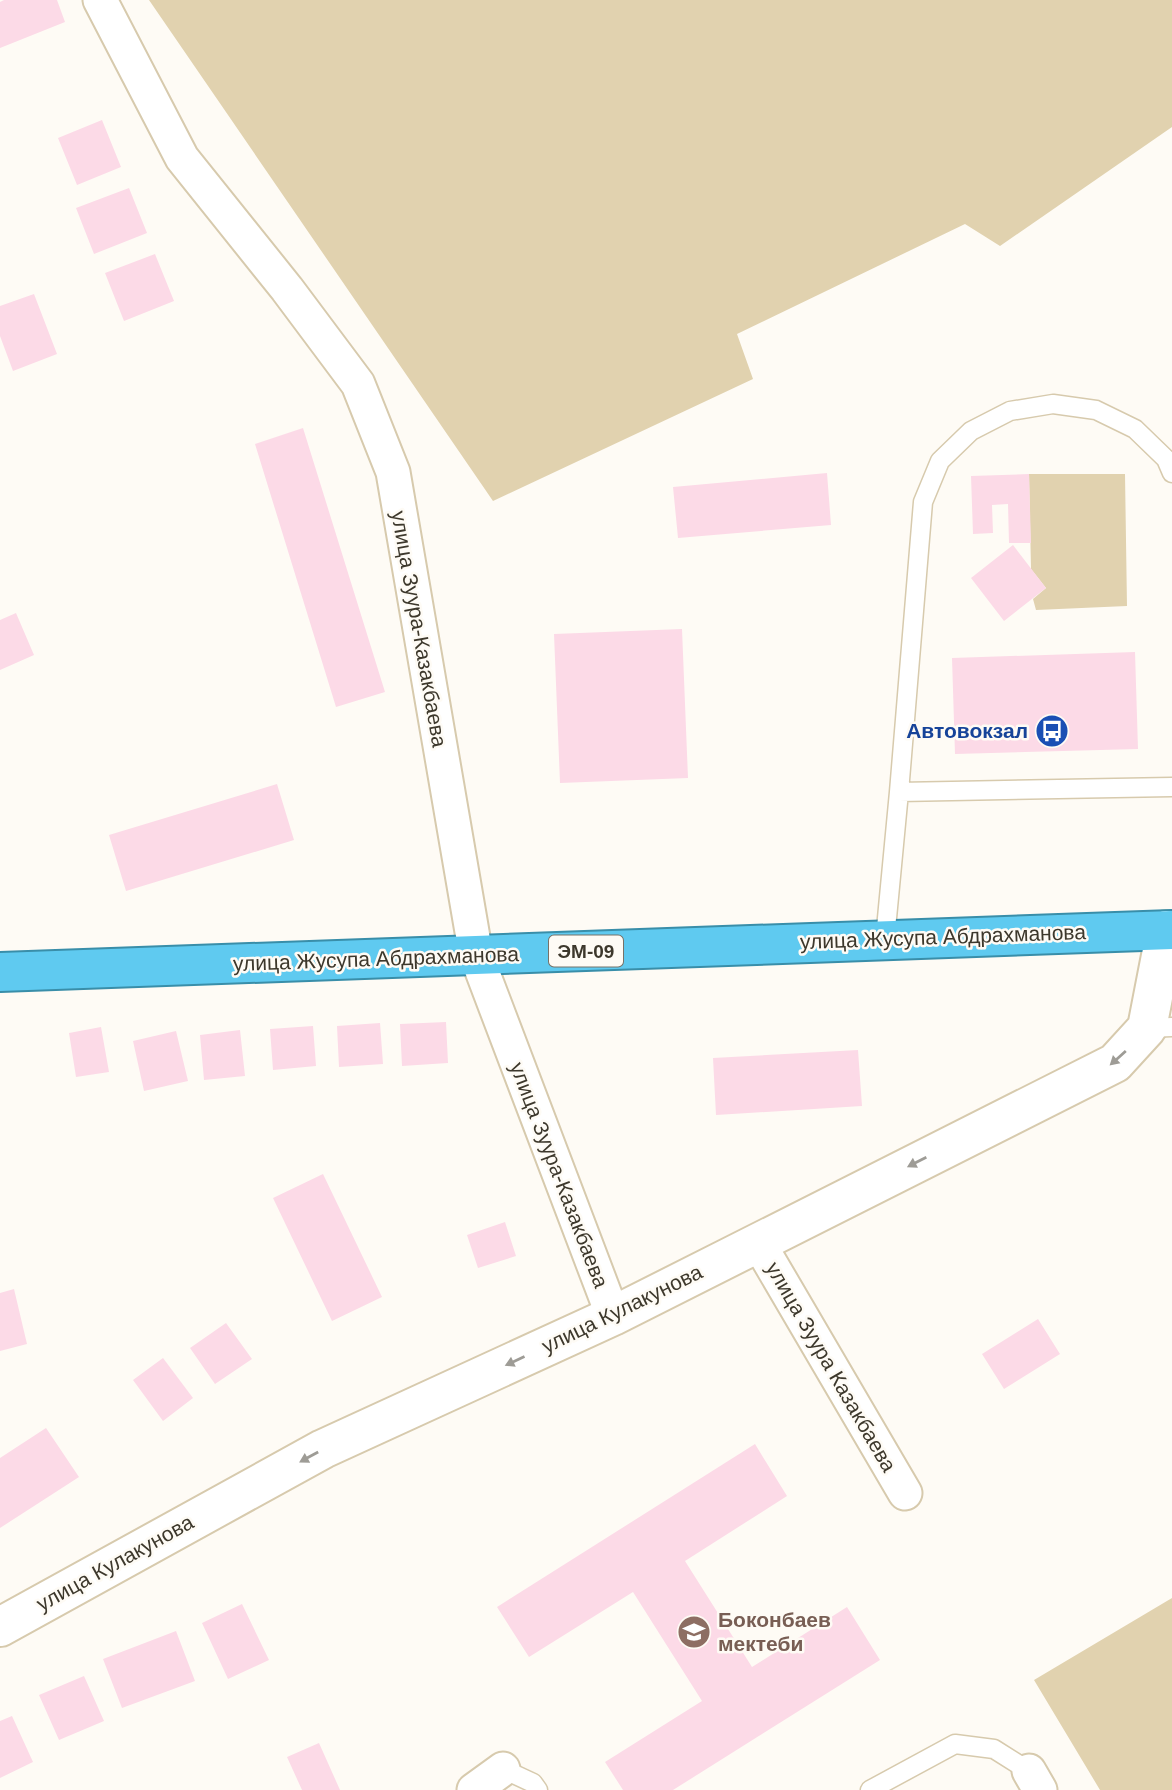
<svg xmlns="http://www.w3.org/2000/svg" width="1172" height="1790" viewBox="0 0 1172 1790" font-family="Helvetica,sans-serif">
  <rect width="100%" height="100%" fill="#fefbf5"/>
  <path fill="#e1d2af" d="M149 0H1172V127L1000 246 965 224 737 334 753 379 493 501Z
    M1029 474H1125L1127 606 1036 610 1033 599 1046 588 1031 569Z
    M1172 1598V1790H1100L1034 1680Z"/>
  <path fill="#fcdae7" d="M4 0H57L65 22 0 48V2Z
    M102 120 121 167 77 185 58 138Z
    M129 188 147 233 94 254 76 208Z
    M155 254 174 301 124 321 105 273Z
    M34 294 57 354 13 371 0 336V306Z
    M303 428 385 692 336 707 255 444Z
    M827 473 831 525 678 538 673 487Z
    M1029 474 1031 543H1009L1008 504 992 505 993 533 973 534 971 476Z
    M1013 545 1046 588 1004 621 971 578Z
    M16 613 34 655 0 670V620Z
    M682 629 688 778 560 783 554 634Z
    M1135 652 1138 749 955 754 952 658Z
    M277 784 294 840 126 891 109 835Z
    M446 1022 448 1063 402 1066 400 1024Z
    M380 1023 383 1064 339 1067 337 1026Z
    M313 1026 316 1066 273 1070 270 1029Z
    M101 1027 109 1072 76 1077 69 1033Z
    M240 1030 245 1076 204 1080 200 1035Z
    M176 1031 188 1081 144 1091 133 1041Z
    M858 1050 862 1106 716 1115 713 1058Z
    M323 1174 382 1297 332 1321 273 1198Z
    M505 1222 516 1256 478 1268 467 1235Z
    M14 1289 27 1344 0 1351V1293Z
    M1038 1319 1060 1354 1004 1389 982 1354Z
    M226 1323 252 1359 215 1384 190 1348Z
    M163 1358 193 1398 163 1421 133 1380Z
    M46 1428 79 1477 0 1528V1458Z
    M755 1444 787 1496 685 1561 752 1667 847 1607 880 1660 673 1790H623L605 1762 702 1701 633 1592 529 1657 497 1607Z
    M242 1604 269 1660 228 1679 202 1623Z
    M176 1631 195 1681 122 1708 103 1659Z
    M84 1676 104 1721 59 1740 39 1695Z
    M12 1716 33 1762 0 1778V1721Z
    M319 1743 340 1790H302L287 1757Z"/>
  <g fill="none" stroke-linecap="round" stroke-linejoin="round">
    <defs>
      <path id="service" d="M899 792 1172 787
        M885 939 899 792 923 502 940 461 971 431 1010 411 1053 404 1096 410 1135 429 1166 459 1172 473
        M1147 1028 1172 1027
        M503 1769 533 1783 538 1790
        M870 1790 955 1744 994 1749 1029 1771"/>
      <path id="minor" d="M100 0 182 158 287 289 358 384 393 472 476 955 613 1316
        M758 1242 905 1493
        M1029 1771 1040 1790
        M474 1790 503 1769"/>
      <path id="tertiary" d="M0 1627 323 1449 613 1316 1115 1063 1147 1028 1166 930"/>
      <path id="trunk" d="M0 972 1172 930"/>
    </defs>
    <use href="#service" stroke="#d7caad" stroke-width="21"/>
    <use href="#minor" stroke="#d7caad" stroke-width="37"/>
    <use href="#tertiary" stroke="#d7caad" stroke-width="42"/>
    <use href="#trunk" stroke="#398ea9" stroke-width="42"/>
    <use href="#service" stroke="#fff" stroke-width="18"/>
    <use href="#minor" stroke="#fff" stroke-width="33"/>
    <use href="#tertiary" stroke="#fff" stroke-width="38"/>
    <use href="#trunk" stroke="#5fcaf0" stroke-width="38"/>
  </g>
  <defs><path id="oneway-solid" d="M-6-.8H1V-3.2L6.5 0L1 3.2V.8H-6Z" transform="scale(1.75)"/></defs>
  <g fill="#9e9c96">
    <use href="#oneway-solid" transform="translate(1118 1058) rotate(138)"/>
    <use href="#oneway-solid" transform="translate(917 1162) rotate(153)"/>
    <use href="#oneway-solid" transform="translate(515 1361) rotate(155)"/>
    <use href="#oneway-solid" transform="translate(309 1457) rotate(151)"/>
  </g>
  <defs>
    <symbol id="bus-disc" viewBox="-11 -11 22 22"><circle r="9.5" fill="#1a4fb4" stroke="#fefbf5"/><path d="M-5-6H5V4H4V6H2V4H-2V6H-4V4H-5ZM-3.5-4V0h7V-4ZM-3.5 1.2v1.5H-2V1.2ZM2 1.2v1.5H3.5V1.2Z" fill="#fff"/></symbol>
    <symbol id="school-disc" viewBox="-11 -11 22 22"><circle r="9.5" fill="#8d6e63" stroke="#fefbf5"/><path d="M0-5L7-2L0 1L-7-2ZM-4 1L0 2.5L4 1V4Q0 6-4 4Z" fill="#fff"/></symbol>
  </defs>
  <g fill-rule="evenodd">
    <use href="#bus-disc" x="1033" y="712" width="38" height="38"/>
    <use href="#school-disc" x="675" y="1613" width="38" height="38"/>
  </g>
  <g text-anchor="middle" stroke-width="5" stroke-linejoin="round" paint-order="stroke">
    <rect fill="#fefbf5" stroke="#777268" stroke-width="2" x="549" y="935.5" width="74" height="31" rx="5"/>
    <g font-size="19" font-weight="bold" fill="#3d382c">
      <text x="586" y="958">ЭМ-09</text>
    </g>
    <g font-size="21" fill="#3d382c" stroke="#fefbf5">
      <text transform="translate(419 629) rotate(80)" y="7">улица Зуура-Казакбаева</text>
      <text transform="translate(943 937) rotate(-2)" y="7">улица Жусупа Абдрахманова</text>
      <text transform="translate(376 959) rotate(-2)" y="7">улица Жусупа Абдрахманова</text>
      <text transform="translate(559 1175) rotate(69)" y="7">улица Зуура-Казакбаева</text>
      <text transform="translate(622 1309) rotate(-26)" y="7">улица Кулакунова</text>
      <text transform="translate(831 1367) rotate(60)" y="7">улица Зуура Казакбаева</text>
      <text transform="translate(115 1563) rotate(-29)" y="7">улица Кулакунова</text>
    </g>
    <g font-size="21" font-weight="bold" fill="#164399" stroke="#fefbf5" text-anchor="end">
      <text x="1028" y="738">Автовокзал</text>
    </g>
    <g font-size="21" font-weight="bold" fill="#785e54" stroke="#fefbf5" text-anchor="start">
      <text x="718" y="1627">Боконбаев<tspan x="718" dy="24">мектеби</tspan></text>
    </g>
  </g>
</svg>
